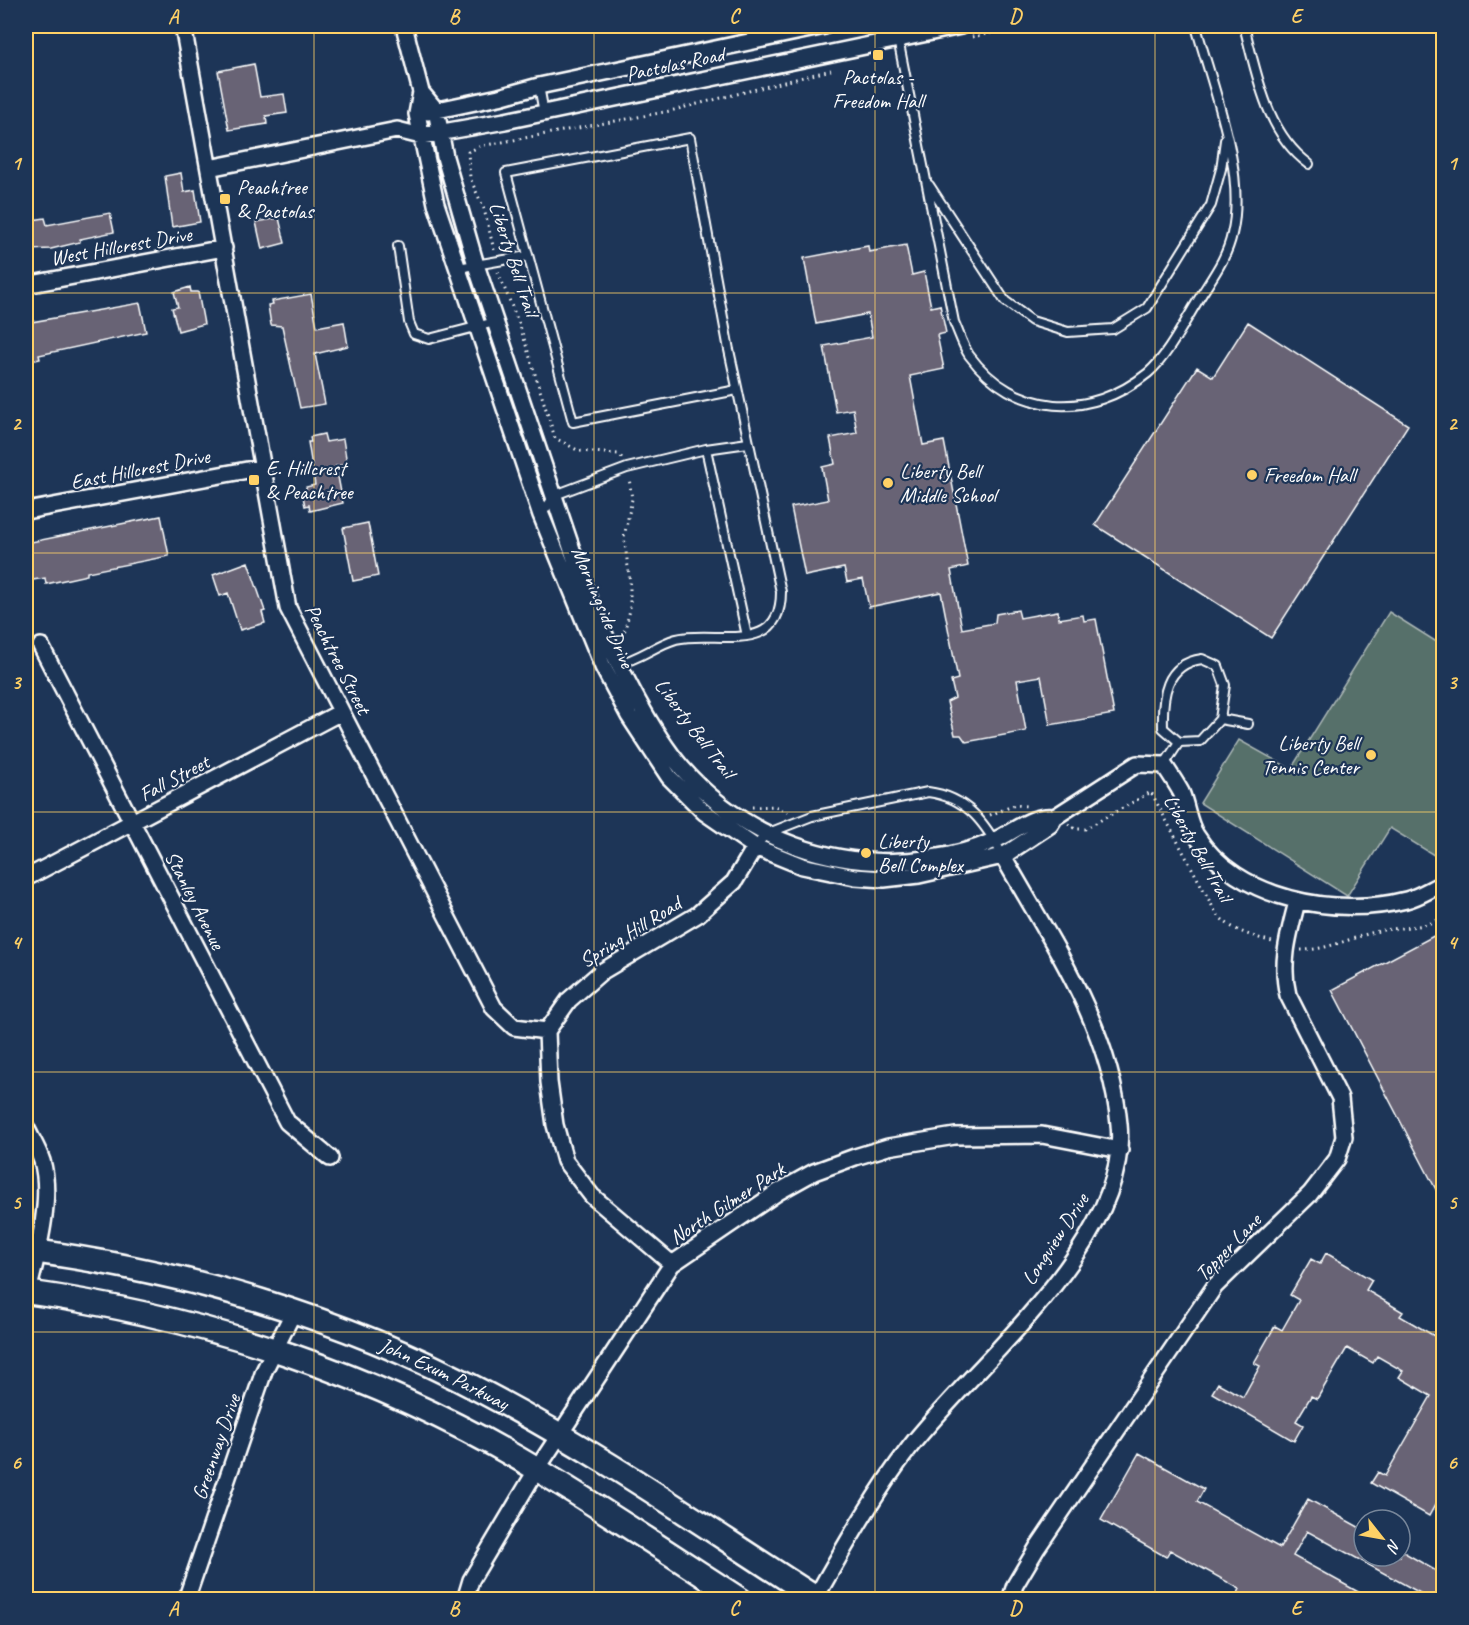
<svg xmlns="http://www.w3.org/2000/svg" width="1469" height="1625" viewBox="0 0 1469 1625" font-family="Caveat,sans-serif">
  <rect width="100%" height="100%" fill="#1d3557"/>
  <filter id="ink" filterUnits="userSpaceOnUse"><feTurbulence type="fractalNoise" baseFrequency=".0167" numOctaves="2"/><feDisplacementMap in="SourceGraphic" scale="12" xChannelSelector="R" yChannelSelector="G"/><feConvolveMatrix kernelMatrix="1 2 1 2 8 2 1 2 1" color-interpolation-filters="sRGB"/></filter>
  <g filter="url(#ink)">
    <path fill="#576f6b" stroke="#abb7b5" stroke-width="1.5" d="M1389 612 1443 646V848L1437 857 1390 828 1347 896 1200 803 1239 740 1291 769Z"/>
    <path fill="#686475" stroke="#fff" stroke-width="1.5" d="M254 64 260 97 284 94 287 113 266 116 267 124 229 130 218 71Z
      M181 173 184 192 195 190 200 222 172 227 165 176Z
      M110 213 114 232 80 239V242L51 249 27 250 26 221 45 218 47 225Z
      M279 218 285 243 262 249 256 222Z
      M906 245 912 275 924 272 931 307 940 305 946 333 937 335 944 369 910 376 923 445 944 441 968 566 951 570 962 629 995 623 996 614 1018 610 1020 618 1058 611 1059 619 1083 615 1084 621 1096 619 1114 714 1050 725 1041 676 1017 680 1026 731 966 742 961 735H955L947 702 955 698 951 681 958 679 941 592 869 607 863 579 847 582 844 568 805 576 791 507 828 500 822 467 835 464 830 438 857 433 853 409 836 412 824 346 872 337 868 314 816 324 804 258 868 246 869 252Z
      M190 287 191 292H198L204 324 178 331 172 308 178 307 174 292Z
      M311 294 317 327 344 322 348 346 315 354 325 404 300 408 282 326 271 325 268 305 273 304 272 301Z
      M140 303 146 332 39 355 40 359 26 362V323Z
      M1248 322 1408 425 1271 638 1095 525 1197 367 1213 377Z
      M324 434 326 442 343 439 347 464 336 466 343 503 310 511 309 505 305 506 302 492 306 491V487L315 485 308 442H311L310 437Z
      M161 516 169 556 87 572V575L46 584 45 578 26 581V543Z
      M368 523 378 576 353 581 343 528Z
      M248 562 265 611 262 612 265 623 240 630 228 593 220 596 213 575Z
      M1443 931V1203L1332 990Z
      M1326 1253 1372 1280 1366 1290 1403 1312 1400 1316 1443 1341V1490L1429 1516 1371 1483 1378 1472 1385 1476 1431 1396 1399 1377 1403 1371 1377 1356 1373 1363 1347 1348 1317 1399 1311 1396 1296 1421 1303 1425 1294 1441 1212 1393 1218 1383 1243 1397 1260 1366 1254 1363 1275 1326 1282 1330 1299 1300 1290 1295 1311 1259 1320 1264Z
      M1139 1453 1204 1489 1197 1502 1280 1548 1308 1499 1364 1530V1556H1400V1550L1443 1575V1599H1431L1307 1531 1293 1556 1371 1599H1235L1240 1589 1170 1550 1166 1557 1101 1520Z"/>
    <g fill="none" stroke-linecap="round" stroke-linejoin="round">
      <defs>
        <path id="service" d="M1244 26C1257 74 1266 133 1309 164
          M898 39 954 322C959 333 963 346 969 355 1015 417 1090 420 1148 373 1167 357 1184 323 1197 302 1210 280 1227 259 1232 234 1247 172 1212 86 1196 26
          M539 86 544 113
          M929 185 1005 301 1032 321 1068 332 1113 329 1147 308 1211 205 1221 169 1225 140
          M398 246 409 322 414 334 429 339 495 322
          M458 268 527 256
          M706 449 747 636
          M542 514 555 495 627 468 706 449 748 443
          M1202 659 1218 666 1225 685 1220 719 1200 741 1179 742 1163 728C1162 697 1165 664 1202 659Z
          M617 664C639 660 655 645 676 639 715 629 781 658 781 592L729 350 690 138 506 173 573 422 737 390
          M1220 719 1248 724
          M1164 765 1179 742
          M755 847 766 834 812 816 928 792C967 797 985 823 1003 856"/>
        <path id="minor" d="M183 26 288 608 494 1008 514 1027 547 1031
          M404 26 421 92 417 114 436 204 541 515 603 667 629 716 669 777 704 812 755 847 802 866 855 877 884 879 919 875 1003 856 1050 825 1055 817 1137 764 1164 765C1170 774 1176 783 1181 792 1187 806 1188 823 1196 835 1236 900 1337 918 1406 900 1419 897 1432 888 1444 883
          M421 92 436 110 445 157 476 265 588 597C610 648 646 726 682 768 745 840 838 873 932 858 953 855 973 850 993 841 1015 832 1031 814 1055 817
          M428 112 499 97 539 86 825 26
          M209 168 397 130 421 136 505 121 961 26
          M26 285 224 248
          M26 511 263 467
          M41 646 287 1122 330 1158
          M26 878 341 712
          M26 1127C31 1138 38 1149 42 1161 53 1198 37 1255 28 1292
          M672 1264 592 1196 565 1161 555 1125 549 1082 547 1031 569 1000 601 972 697 915 734 882 755 847
          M816 1597C845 1546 874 1494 910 1447 977 1361 1131 1242 1119 1124 1110 1025 1050 940 1003 856
          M186 1600 264 1371 294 1311
          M465 1600 471 1580 537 1469 672 1264 778 1192 814 1172 855 1157 888 1147 955 1136 1042 1135 1120 1150
          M1010 1600 1015 1585 1037 1548 1215 1286 1310 1194 1337 1159 1344 1137 1340 1098 1288 995C1280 963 1289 933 1297 902"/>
        <g id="primary">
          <path id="s1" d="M26 1250C184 1271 342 1317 483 1392 600 1453 708 1529 819 1600"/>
          <path d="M26 1292C206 1317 381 1376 538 1470 606 1511 673 1556 741 1600"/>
        </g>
      </defs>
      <use href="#service" stroke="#fff" stroke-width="12"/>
      <use href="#minor" stroke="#fff" stroke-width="20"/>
      <use href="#primary" stroke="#fff" stroke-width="27"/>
      <path stroke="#fff" stroke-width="3" stroke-dasharray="1.5 4.5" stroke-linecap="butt" d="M972 37 1023 26
        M494 250 484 209 470 178 468 152 481 146 670 111 831 70
        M498 272 521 329 555 438 579 451 618 454 622 458
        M623 637 630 610V582L624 537 632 499 629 478
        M752 807 775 806 789 813
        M990 815 1015 805 1027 806
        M1068 824 1075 829H1085L1151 792 1216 913C1231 931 1250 935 1272 942
        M1301 950C1330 950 1356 935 1384 930 1402 927 1430 928 1444 916"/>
      <use href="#service" stroke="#1d3557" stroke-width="8"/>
      <use href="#minor" stroke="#1d3557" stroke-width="15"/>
      <use href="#primary" stroke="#1d3557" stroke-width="22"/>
    </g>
  </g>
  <path fill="none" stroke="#ffd166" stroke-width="1.5" stroke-opacity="0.55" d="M314 26V1600M594 26V1600M875 26V1600M1155 26V1600M26 293H1444M26 553H1444M26 812H1444M26 1072H1444M26 1332H1444"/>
  <g fill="#ffd166" stroke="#1d3557" stroke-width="2">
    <rect x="872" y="49" width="12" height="12" rx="3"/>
    <rect x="219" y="193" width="12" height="12" rx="3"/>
    <circle cx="1252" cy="475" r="6"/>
    <rect x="248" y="474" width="12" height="12" rx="3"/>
    <circle cx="888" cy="483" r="6"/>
    <circle cx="1371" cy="755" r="6"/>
    <circle cx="866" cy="853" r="6"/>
  </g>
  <g text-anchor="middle" stroke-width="4.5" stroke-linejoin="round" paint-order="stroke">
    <g font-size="21" fill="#fff" stroke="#1d3557">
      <text transform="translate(675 64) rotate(-12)" y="7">Pactolas Road</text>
      <text transform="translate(121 246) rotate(-10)" y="7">West Hillcrest Drive</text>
      <text transform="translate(514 259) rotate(72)" y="7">Liberty Bell Trail</text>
      <text transform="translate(140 469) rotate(-11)" y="7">East Hillcrest Drive</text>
      <text transform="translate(603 607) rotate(67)" y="7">Morningside Drive</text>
      <text transform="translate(338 659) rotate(63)" y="7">Peachtree Street</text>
      <text transform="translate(695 728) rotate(53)" y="7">Liberty Bell Trail</text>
      <text transform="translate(174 778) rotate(-28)" y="7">Fall Street</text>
      <text transform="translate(1198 848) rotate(61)" y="7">Liberty Bell Trail</text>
      <text transform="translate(195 900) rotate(63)" y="7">Stanley Avenue</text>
      <text transform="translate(630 932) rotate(-32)" y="7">Spring Hill Road</text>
      <text transform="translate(727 1203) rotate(-33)" y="7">North Gilmer Park</text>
      <text transform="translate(1055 1239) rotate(-57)" y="7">Longview Drive</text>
      <text transform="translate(1228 1247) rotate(-46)" y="7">Topper Lane</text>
      <text dy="7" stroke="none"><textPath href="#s1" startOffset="438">John Exum Parkway</textPath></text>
      <text transform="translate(216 1447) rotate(-71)" y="7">Greenway Drive</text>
    </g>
    <g font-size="21" fill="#fff" stroke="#1d3557" text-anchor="start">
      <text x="878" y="84" text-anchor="middle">Pactolas -<tspan x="878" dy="24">Freedom Hall</tspan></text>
      <text x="237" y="194">Peachtree<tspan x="237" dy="24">&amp; Pactolas</tspan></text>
      <text x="266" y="475">E. Hillcrest<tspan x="266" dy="24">&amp; Peachtree</tspan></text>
      <text x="900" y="478">Liberty Bell<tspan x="900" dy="24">Middle School</tspan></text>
      <text x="1264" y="482">Freedom Hall</text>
      <text x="1359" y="750" text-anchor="end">Liberty Bell<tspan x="1359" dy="24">Tennis Center</tspan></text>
      <text x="878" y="848">Liberty<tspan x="878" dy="24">Bell Complex</tspan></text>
    </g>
  </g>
  <rect width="1469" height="1625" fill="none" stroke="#1d3557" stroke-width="66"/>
  <g transform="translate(1382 1538) rotate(121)"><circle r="28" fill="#1d3557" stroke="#77869a" stroke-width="1.5"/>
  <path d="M0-4.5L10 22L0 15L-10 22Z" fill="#ffd166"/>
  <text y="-9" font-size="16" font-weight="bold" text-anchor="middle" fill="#ffffff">N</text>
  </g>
  <rect x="33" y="33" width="1403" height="1559" fill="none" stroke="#ffd166" stroke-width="2"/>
  <g font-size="20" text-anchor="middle" font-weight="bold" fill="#ffd166">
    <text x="173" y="23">A</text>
    <text x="454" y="23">B</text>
    <text x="734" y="23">C</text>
    <text x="1015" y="23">D</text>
    <text x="1296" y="23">E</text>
    <text x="16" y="170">1</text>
    <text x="1452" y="170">1</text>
    <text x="16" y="430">2</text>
    <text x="1452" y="430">2</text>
    <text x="16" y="689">3</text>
    <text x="1452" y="689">3</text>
    <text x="16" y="949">4</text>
    <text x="1452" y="949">4</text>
    <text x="16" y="1209">5</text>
    <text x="1452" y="1209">5</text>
    <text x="16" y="1469">6</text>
    <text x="1452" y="1469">6</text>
    <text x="173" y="1615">A</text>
    <text x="454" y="1615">B</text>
    <text x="734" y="1615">C</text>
    <text x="1015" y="1615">D</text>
    <text x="1296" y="1615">E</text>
  </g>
</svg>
